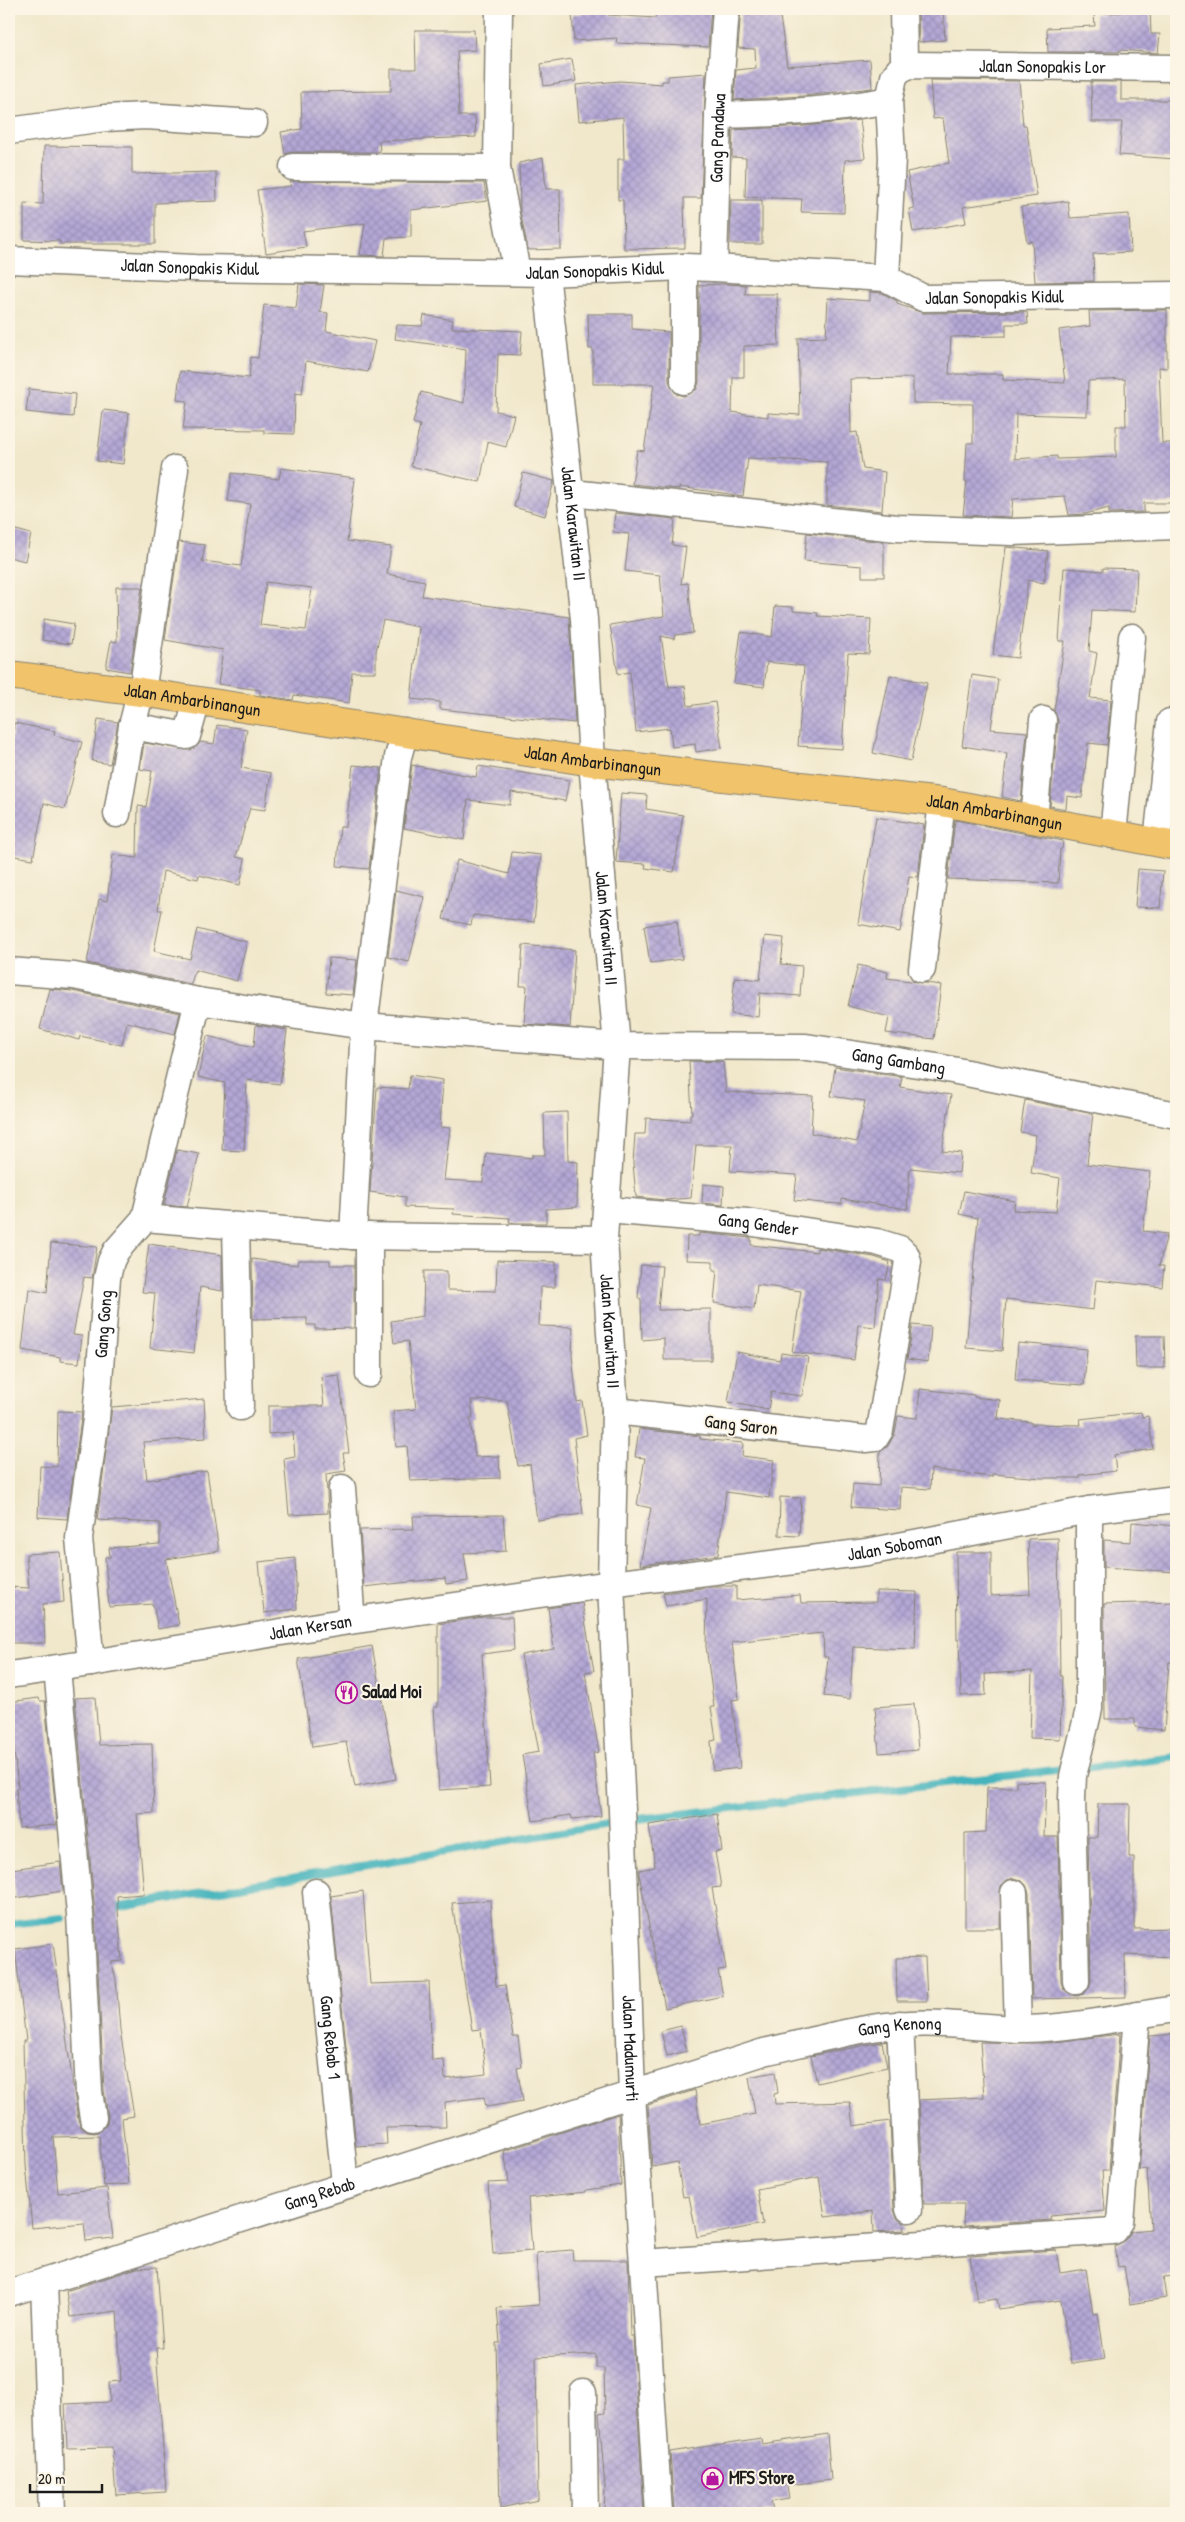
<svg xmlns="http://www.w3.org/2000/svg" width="1185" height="2522" viewBox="0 0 1185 2522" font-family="'Patrick Hand',sans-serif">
  <defs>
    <pattern id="building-cross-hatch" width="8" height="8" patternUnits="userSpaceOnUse" patternTransform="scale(1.25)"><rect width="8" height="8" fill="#b3a7d5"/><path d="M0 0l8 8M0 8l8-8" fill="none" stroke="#998fb6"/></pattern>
  </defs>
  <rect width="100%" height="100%" fill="#fcf5e5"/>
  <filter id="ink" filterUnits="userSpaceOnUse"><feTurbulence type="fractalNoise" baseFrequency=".02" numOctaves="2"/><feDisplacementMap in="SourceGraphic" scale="10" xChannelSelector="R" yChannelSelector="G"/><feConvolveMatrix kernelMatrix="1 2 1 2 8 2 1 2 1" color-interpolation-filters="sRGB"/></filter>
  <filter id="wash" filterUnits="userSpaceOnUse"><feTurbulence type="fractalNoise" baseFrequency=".0096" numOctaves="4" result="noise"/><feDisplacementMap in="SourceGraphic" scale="20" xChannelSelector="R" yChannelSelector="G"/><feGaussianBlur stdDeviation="1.12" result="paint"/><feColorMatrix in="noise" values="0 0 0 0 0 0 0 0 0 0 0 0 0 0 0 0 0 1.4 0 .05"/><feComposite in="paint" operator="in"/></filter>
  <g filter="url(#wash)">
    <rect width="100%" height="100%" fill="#f1e8cc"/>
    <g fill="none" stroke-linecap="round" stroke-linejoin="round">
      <path stroke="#44b4bd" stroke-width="8" d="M1090 1768 1176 1757
        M109 1909 638 1819 1064 1769
        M9 1924 62 1918"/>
    </g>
    <g id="blocks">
      <path fill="url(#building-cross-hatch)" fill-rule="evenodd" d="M655 9H711L708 47 616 43 617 38 574 41 572 14 608 12V15L656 18Z
        M741 9H779L787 66 870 60 872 88 803 96 734 100 736 70 756 68 755 49 738 48Z
        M918 9H943L945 40 919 42Z
        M1122 9H1150L1151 34H1160L1158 53 1120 50V52H1048L1047 28 1095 26 1094 14 1123 12Z
        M415 30H474L475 50 457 51 459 116H475L476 137 379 141 380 152H293L285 154 281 132 302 129 301 92 391 91V69H416Z
        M572 59 576 81 544 86 541 64Z
        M706 73 701 198H684L685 248 624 249 623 200H618V159H624L623 117 579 121 576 85 620 81 662 84V81H668V76Z
        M930 80 1019 81 1023 125H1026L1037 196 963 207 966 223 913 232 909 209 914 208 907 172 949 163 943 118 933 119Z
        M1091 82H1121V100H1176V159L1119 155 1122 122H1092Z
        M860 120 865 158 845 160 844 213 801 212 802 199 745 197 746 158 732 157 733 130 805 126Z
        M44 146 132 147V174L216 172 217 201 155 203V244H60V241L24 240V203L43 204Z
        M543 158 546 189H560L561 249 528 250 520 211 519 163Z
        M290 181 484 183 487 201 411 210V237L386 238 384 256 360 255 365 223 303 231 306 247 266 253 257 190 291 186Z
        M731 200H762V244H730Z
        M1068 201 1070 218 1129 214 1131 252 1093 254 1094 281 1035 282 1032 241 1027 242 1021 207Z
        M299 284 324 285 320 312 328 313 326 331 375 341 368 372 306 361 302 394 295 393 294 434 264 433V430L183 429 187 401 177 400 180 371 249 378 251 357 258 358 264 305 296 308Z
        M724 284 746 285 745 294H777L779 345 744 346V377H733L732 412 768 417V413L800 415 798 338 826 337 828 298 870 301V292L882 293 897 301V304L923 313 1027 312 1028 324H1006V336L951 337 949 374H1003V380L1065 383 1059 330 1090 326 1089 311 1167 310V368L1159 367 1162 443H1176V503H1144V512L1109 513V508L1085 514 1069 515 1065 496 1013 499 1011 517 963 515 967 481H965L967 443H973V404L913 403V378L850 379 851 433 857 432 863 469 885 472 882 511 827 505V462L748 458 743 496 679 487V489L632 484 637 450 644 451 654 384H593V349H589L588 314H632V329L669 332V381L676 394 684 396 697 389 699 381V285ZM1125 379 1126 426H1116V457L1057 459V456L1015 459 1016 414 1087 416 1088 381Z
        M424 315 453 320 452 328 522 331 520 355 498 354 496 411 514 415 506 447 488 442 480 482 411 466 420 425 413 423 421 392 464 403 466 349 395 339 397 325 422 326Z
        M29 389 75 394 73 417 26 412Z
        M103 410 129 413 123 464 97 461Z
        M281 468 355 478 347 541 391 547 387 574 425 581 422 596 569 617 575 723 440 709V702L411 699 419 627 383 620 376 651V672H352L349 703 294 695 293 700 260 695V690L218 684 223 650 165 640 179 542 205 545 202 561 241 566 250 504 228 501 232 473 279 479ZM266 582 312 588 306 630 260 625Z
        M523 473 554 481 545 516 514 507Z
        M615 513 675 519 672 545 686 547 681 584 688 583 693 633 675 635 674 639 661 636 669 687 685 686 688 706 715 702 722 748 696 752 695 744 672 747 670 728 636 732 630 672 618 674 610 625 664 616 660 575 625 571 629 534 613 532Z
        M9 528 31 534 25 561 9 557Z
        M807 533 884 542V577H862V566L804 561Z
        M1006 547 1048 551 1044 583 1028 580 1018 658 993 655Z
        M1064 568 1103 571V568L1137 569 1135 612 1092 610 1089 651 1097 653 1090 698 1111 700 1107 745 1088 743 1082 798 1067 796 1066 809 1050 806 1058 721 1054 710 1065 641H1059Z
        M116 587H142L130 672 106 668 111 641 117 642Z
        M775 606 793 607V611L818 613 817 616 871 619 869 654 848 653 842 749 798 746 804 666 767 662 764 687 734 683 741 632 772 637Z
        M44 619 74 624 71 644 42 640Z
        M890 675 927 683 911 761 873 753Z
        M972 675 998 679 991 729 1027 732 1021 801 1002 797 1007 753 962 746Z
        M98 719 118 722 110 764 92 761Z
        M14 723 55 731 54 735 82 742 65 809 44 803 33 859 9 855V752Z
        M217 725 247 729 241 768 271 773 265 810 250 808 236 857 245 859 240 885 199 875 198 879 163 871 158 910H162L154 951 190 959 197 929 247 942 237 981 195 970 191 984 87 963 99 899 107 901 113 855 137 858 138 806 146 807 152 771 140 769 144 743 191 750 201 742 214 744Z
        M353 765 381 768 369 869 337 866 340 827H346Z
        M412 765 476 777 478 766 569 780 565 801 511 792 510 805 468 800 464 840 404 828Z
        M621 793 647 795 646 809 683 815 674 872 645 868 646 864 616 862Z
        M876 817 924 825 918 877 909 876 900 932 858 924Z
        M955 820 1063 841 1062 849H1060L1058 883 948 879Z
        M512 852 541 855 534 922 473 915 471 925 443 919 457 860 509 874Z
        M1138 869 1163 871 1160 908 1135 907Z
        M396 890 425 897 409 962 388 957Z
        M677 921 682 959 650 963 644 926Z
        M765 936 784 938 781 964 802 966 800 996 760 993 758 1017 731 1014 735 977 760 980Z
        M523 945 575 950 570 1027 524 1024 527 986H520Z
        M329 958 357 960 353 995 326 993Z
        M858 965 888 972 887 978 941 985 934 1039 886 1033 889 1017 848 1006Z
        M50 989 72 991 180 1013 175 1034 127 1022 122 1045 80 1036 79 1040 40 1029Z
        M256 1025 287 1030 280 1084 247 1080 244 1151 222 1150 225 1083 198 1077 207 1036 254 1047Z
        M689 1061 723 1062 726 1092 813 1096 811 1133 857 1142 865 1101 831 1096 835 1067 902 1077 900 1087 951 1095 942 1151 961 1153 959 1173 910 1168 907 1209 842 1199V1204L822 1203 794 1200 797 1175 730 1171 732 1145H696L691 1198 665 1200 636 1197 633 1163 635 1134H645L646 1118 690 1121V1114H692Z
        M410 1075 443 1080 440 1127 450 1128 444 1180 483 1182 486 1153 532 1158V1155H545L544 1113 567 1112 568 1161 578 1162 577 1207 546 1209V1223H516L509 1222 510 1218 453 1214 454 1209 405 1207V1197L370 1192 377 1087 408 1089Z
        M1025 1100 1093 1114 1087 1164 1150 1172 1143 1231 1167 1234 1159 1266H1164L1162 1287 1096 1280 1093 1310 1006 1299 1002 1351 966 1348 978 1218 959 1214 964 1191 1015 1201 1013 1210 1056 1212 1060 1178 1031 1173 1036 1135 1020 1132Z
        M177 1150 199 1154 187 1207 164 1205Z
        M703 1184 724 1186 723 1205 702 1203Z
        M699 1233 751 1238V1245L817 1252V1248L874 1257 890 1262 886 1280 879 1279 875 1327 858 1325 854 1360 792 1352 801 1291 757 1285 754 1309 714 1303 717 1270H713V1261L686 1260 687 1236H699Z
        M51 1243 97 1247 92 1278 84 1277 73 1335 82 1336 79 1363 60 1361V1357L22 1350 29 1289 47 1293Z
        M149 1244 222 1255V1291L200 1287 194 1353 150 1348 155 1293 142 1292Z
        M252 1259 297 1265 298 1260H330V1265H354V1328L315 1329V1325H307V1318L253 1319Z
        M497 1260 556 1262 555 1287H540L539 1326 573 1327 572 1355 577 1402 582 1401 587 1435 574 1438 583 1514 537 1520 530 1464 518 1466 507 1401 471 1400 473 1418H470L475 1457 499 1456 500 1478 410 1481 407 1446 396 1447 393 1411 416 1409 408 1341 394 1343 391 1321 423 1316 424 1271H447V1290L496 1291Z
        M641 1265 662 1266 658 1310 711 1309V1360H664V1338L642 1340 641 1299 638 1298Z
        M913 1325 931 1327 928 1362 907 1359Z
        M1135 1336H1164L1165 1368H1136Z
        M1018 1343 1087 1349 1084 1385 1015 1380Z
        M737 1352 780 1360 781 1353 808 1357 802 1396 771 1392 768 1410 728 1402Z
        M339 1375 349 1453H343L346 1471 326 1474 328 1513 289 1515 284 1459 295 1457 293 1432 268 1434V1406H324L321 1377Z
        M920 1389 974 1395V1397L1000 1400 998 1419 1031 1422V1424L1081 1425 1080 1419 1141 1412 1142 1417 1148 1416 1153 1449 1114 1455 1116 1471 1080 1475V1478H1043L992 1474V1477L931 1469 930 1489 901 1487 900 1510 851 1507 853 1484 879 1486 880 1452 888 1446 895 1433 898 1416 917 1418Z
        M204 1399 206 1438 143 1442 147 1480 207 1471 219 1551 166 1559 179 1625 158 1629 153 1604 109 1607 105 1557H110L109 1548 160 1544V1523L97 1520 112 1407Z
        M58 1411 82 1412 67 1519 38 1517 40 1466 57 1467Z
        M639 1429 700 1436V1439L743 1443 742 1456 774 1460 769 1498 726 1492 718 1555 640 1565 651 1508 637 1505 645 1458 635 1457Z
        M780 1497 801 1498 799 1536 779 1535Z
        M503 1515 506 1551 464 1553 468 1581 446 1584 445 1578 364 1587 360 1530 414 1529 413 1516Z
        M1132 1522 1176 1526V1572L1104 1567V1540L1131 1542Z
        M1058 1538 1060 1676H1062L1060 1739 1030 1738 1032 1671 985 1674 986 1695 961 1696 959 1640H957L956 1552H991V1596L1030 1594 1028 1539Z
        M60 1552 64 1602 43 1604 45 1643H9V1587L29 1588 26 1554Z
        M295 1558 297 1609 264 1613 259 1562Z
        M717 1586H736V1600L800 1595 801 1603 876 1602V1591L917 1592 915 1649 853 1647 850 1699 824 1696 828 1657H824L823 1633 732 1642 739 1699 732 1700 740 1768 713 1771 711 1741 716 1740 711 1707H714L706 1646 707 1599 666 1606 663 1593Z
        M1176 1602V1662H1169L1164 1730 1135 1727V1719H1105L1104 1604Z
        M582 1603 594 1671 585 1672 599 1752 593 1753 601 1816 572 1819 571 1815 533 1821 522 1755 539 1752 521 1655 554 1649 548 1608Z
        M483 1617H512L514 1650 482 1654 490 1787 439 1790 434 1707H438V1624Z
        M372 1646 396 1779 355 1787 346 1742 312 1747 298 1659Z
        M95 1697 99 1745 152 1744 154 1813 137 1814 144 1894 117 1896 122 1961 111 1962 116 1979 120 2030 134 2116 122 2118 129 2184 104 2186 99 2136 53 2137 58 2193 107 2188 113 2238 86 2241 84 2223 32 2228 26 2165 23 2041H26L15 1949 53 1944 78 2120 81 2127 87 2132 95 2133 102 2130 107 2124 108 2116 104 2090 95 1913 75 1698Z
        M39 1698 40 1701H45L57 1825 19 1828 16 1788H18L9 1702Z
        M914 1704 918 1750 879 1753 875 1707Z
        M1016 1781 1046 1782 1044 1837H1058L1061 1981 1063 1989 1076 1996 1084 1994 1089 1988 1091 1981 1088 1837H1097L1098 1804H1130L1129 1857H1134V1929L1176 1928V1957L1125 1955 1126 1997 1032 1999 1029 1893 1026 1885 1021 1880 1014 1878 1007 1880 1001 1886 1000 1928H965V1833L986 1832 987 1787H1016Z
        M717 1814 722 1851 715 1852 721 1887 712 1888 726 1969 718 1970 723 1996 665 2008 639 1874V1870L655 1867 649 1825Z
        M60 1862 63 1891 16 1898 12 1869Z
        M363 1891 370 1984 429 1982 432 2061 444 2060 445 2079 486 2074 481 2029 472 2030 452 1903 490 1900 496 1986 505 1985 513 2037H518L522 2067 517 2068 523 2101 486 2107 484 2097 445 2102 446 2127 386 2128 387 2144 356 2146 331 1896Z
        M925 1957 927 2001H897L896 1958Z
        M681 2026 687 2051 667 2056 661 2031Z
        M1120 2034 1109 2171H1102L1105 2211 1050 2216 1051 2220 963 2226 964 2204H924L919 2100 984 2097 980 2042 1046 2043Z
        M1176 2034V2276L1163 2277 1166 2298 1130 2304 1124 2266 1118 2267 1115 2246 1125 2240 1132 2231 1151 2229 1147 2169 1139 2170 1150 2036Z
        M882 2042 887 2067 817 2083 811 2056Z
        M775 2072 778 2093 774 2094 775 2104 850 2102 853 2126 890 2121 894 2210 897 2218 903 2223 904 2230 874 2232 873 2211 825 2217 819 2177 757 2189 763 2224 697 2237 689 2196 683 2197 677 2162 652 2167 648 2105 695 2090 700 2124 755 2114 749 2077Z
        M618 2114 621 2185 586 2190V2192L528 2198 532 2251 493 2254 488 2183 509 2182 504 2151Z
        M572 2250 573 2260H628L630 2336H633L644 2513H604L605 2487 599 2414 605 2413 604 2368H596V2354L536 2357 538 2500 500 2508 496 2343H500L497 2308 539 2305 536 2253Z
        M1056 2250 1060 2273 1086 2269 1093 2314 1098 2313 1105 2359 1071 2364 1061 2300 999 2309 997 2299 977 2302 970 2256Z
        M157 2267 163 2348H156L166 2492 116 2495 112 2447 67 2448 65 2404 110 2402 109 2382 121 2381 117 2311 70 2317 66 2291 137 2268Z
        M827 2434 831 2480 787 2485 789 2499 771 2502 773 2511 754 2513H674L670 2452 761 2438 762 2444Z"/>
    </g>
  </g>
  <g filter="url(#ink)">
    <use href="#blocks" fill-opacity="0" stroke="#868274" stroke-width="1"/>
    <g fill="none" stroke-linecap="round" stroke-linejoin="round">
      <defs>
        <g id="minor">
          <path d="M499 9 497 168 517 272"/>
          <path d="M903 9 904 58 909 65"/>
          <path d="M718 115C776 114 832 111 889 100"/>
          <path d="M9 131 105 118 146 116 254 123"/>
          <path d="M293 167 497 168"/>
          <path id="s1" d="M9 260 195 268 546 273 684 267 714 268 886 278 923 298 1176 295"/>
          <path id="s2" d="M714 268 718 115 726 9"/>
          <path id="s3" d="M546 273 584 619 592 762 617 1046 604 1239 615 1411 611 1584 622 1810 632 2094 659 2513"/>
          <path id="s4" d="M886 278 892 158 889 100 894 77 899 70 909 65 1176 68"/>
          <path d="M684 381V267"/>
          <path d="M572 493 897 528 1012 532 1176 526"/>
          <path d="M132 726 187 736 197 701"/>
          <path d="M117 814 132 726 144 679 175 469"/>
          <path d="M1034 820 1043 720"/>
          <path d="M1113 835 1132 637"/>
          <path d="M1157 842 1170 722"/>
          <path d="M922 969 942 802"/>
          <path id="s5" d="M9 971 74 976 198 1001 364 1026 617 1046 806 1047 937 1067 1176 1115"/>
          <path id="s6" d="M607 1210 747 1222 877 1242 900 1249 906 1255 908 1262 880 1430 875 1438 866 1439 615 1411"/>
          <path d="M145 1218 353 1236 604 1239"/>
          <path d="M236 1227 240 1407"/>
          <path d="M353 1236 364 1026 398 757 405 732"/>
          <path d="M369 1374V1236"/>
          <path d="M342 1488 351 1610 349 1621"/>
          <path id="s7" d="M91 1663 79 1538 96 1419 107 1278 111 1261 116 1251 145 1218 198 1001"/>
          <path d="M57 1669 80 1914 89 2092 93 2118"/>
          <path id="s8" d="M9 1675 91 1663 349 1621 611 1584 867 1552 1089 1510 1176 1499"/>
          <path id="s9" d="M316 1892 345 2184"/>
          <path d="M1014 1893 1018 2029"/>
          <path d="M1076 1981 1072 1798 1073 1776 1089 1709V1510"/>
          <path d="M900 2024 909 2209"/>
          <path d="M643 2263 1113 2231 1120 2222 1137 2015"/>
          <path d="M44 2282 52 2513"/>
          <path id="s10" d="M9 2293 764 2052C808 2042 852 2029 897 2025 940 2020 984 2029 1026 2029 1077 2028 1126 2016 1176 2009"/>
          <path d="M583 2393 585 2513"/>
        </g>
        <g id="major">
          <path id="s11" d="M9 675 141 692 592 762 942 802 1176 846"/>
        </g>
      </defs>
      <use href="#minor" stroke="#868274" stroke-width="29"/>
      <use href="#major" stroke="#868274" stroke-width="30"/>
      <use href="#minor" stroke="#fff" stroke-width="26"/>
      <use href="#major" stroke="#f1c36a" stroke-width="28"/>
    </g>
  </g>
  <defs>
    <symbol id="restaurant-ring" viewBox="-11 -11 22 22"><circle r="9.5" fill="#fcf5e5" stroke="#b5179e" stroke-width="1.5"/><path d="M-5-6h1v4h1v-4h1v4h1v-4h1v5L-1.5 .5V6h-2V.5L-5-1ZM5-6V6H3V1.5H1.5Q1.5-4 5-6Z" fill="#b5179e"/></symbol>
    <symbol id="shop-ring" viewBox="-11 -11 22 22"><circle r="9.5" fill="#fcf5e5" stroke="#b5179e" stroke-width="1.5"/><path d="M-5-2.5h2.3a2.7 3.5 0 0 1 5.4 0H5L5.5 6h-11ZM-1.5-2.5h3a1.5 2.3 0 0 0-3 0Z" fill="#b5179e"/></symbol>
  </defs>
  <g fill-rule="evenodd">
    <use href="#restaurant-ring" x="334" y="1680" width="25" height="25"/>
    <use href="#shop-ring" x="700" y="2466" width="25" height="25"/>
  </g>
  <g text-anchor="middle" stroke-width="4" stroke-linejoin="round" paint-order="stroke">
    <g font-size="18" fill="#1c1c1c" stroke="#fcf5e5">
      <text dy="6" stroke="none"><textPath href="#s4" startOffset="355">Jalan Sonopakis Lor</textPath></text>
      <text dy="6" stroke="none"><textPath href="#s2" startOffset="130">Gang Pandawa</textPath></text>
      <text dy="6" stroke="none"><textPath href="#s1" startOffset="181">Jalan Sonopakis Kidul</textPath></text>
      <text dy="6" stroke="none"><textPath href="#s1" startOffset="586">Jalan Sonopakis Kidul</textPath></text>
      <text dy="6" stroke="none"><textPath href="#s1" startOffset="991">Jalan Sonopakis Kidul</textPath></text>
      <text dy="6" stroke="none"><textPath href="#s3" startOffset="252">Jalan Karawitan II</textPath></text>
      <text dy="6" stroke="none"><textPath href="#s11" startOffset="185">Jalan Ambarbinangun</textPath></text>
      <text dy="6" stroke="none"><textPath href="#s11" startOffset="590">Jalan Ambarbinangun</textPath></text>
      <text dy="6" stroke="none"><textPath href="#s11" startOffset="995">Jalan Ambarbinangun</textPath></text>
      <text dy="6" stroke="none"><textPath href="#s3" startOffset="658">Jalan Karawitan II</textPath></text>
      <text dy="6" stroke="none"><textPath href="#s5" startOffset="896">Gang Gambang</textPath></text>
      <text dy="6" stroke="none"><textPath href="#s6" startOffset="152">Gang Gender</textPath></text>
      <text dy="6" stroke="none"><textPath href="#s7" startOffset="341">Gang Gong</textPath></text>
      <text dy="6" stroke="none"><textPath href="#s3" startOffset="1062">Jalan Karawitan II</textPath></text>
      <text transform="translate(741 1425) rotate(6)" y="6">Gang Saron</text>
      <text dy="6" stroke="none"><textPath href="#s8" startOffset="895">Jalan Soboman</textPath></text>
      <text dy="6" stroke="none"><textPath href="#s8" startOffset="305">Jalan Kersan</textPath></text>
      <text dy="6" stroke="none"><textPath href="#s10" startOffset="931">Gang Kenong</textPath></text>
      <text dy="6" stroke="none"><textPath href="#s9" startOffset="146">Gang Rebab 1</textPath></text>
      <text dy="6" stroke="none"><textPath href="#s3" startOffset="1780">Jalan Madumurti</textPath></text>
      <text dy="6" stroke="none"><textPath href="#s10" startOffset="326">Gang Rebab</textPath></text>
    </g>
    <g font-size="18" font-weight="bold" fill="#1c1c1c" stroke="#fcf5e5" text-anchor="start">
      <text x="362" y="1698">Salad Moi</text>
      <text x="729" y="2484">MFS Store</text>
    </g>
  </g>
  <rect width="1185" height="2522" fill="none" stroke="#fcf5e5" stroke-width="30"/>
  <path d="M30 2484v8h72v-8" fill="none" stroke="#1c1c1c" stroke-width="2.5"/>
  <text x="38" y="2484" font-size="15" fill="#1c1c1c" stroke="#fcf5e5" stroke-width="4" paint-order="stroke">20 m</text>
</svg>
